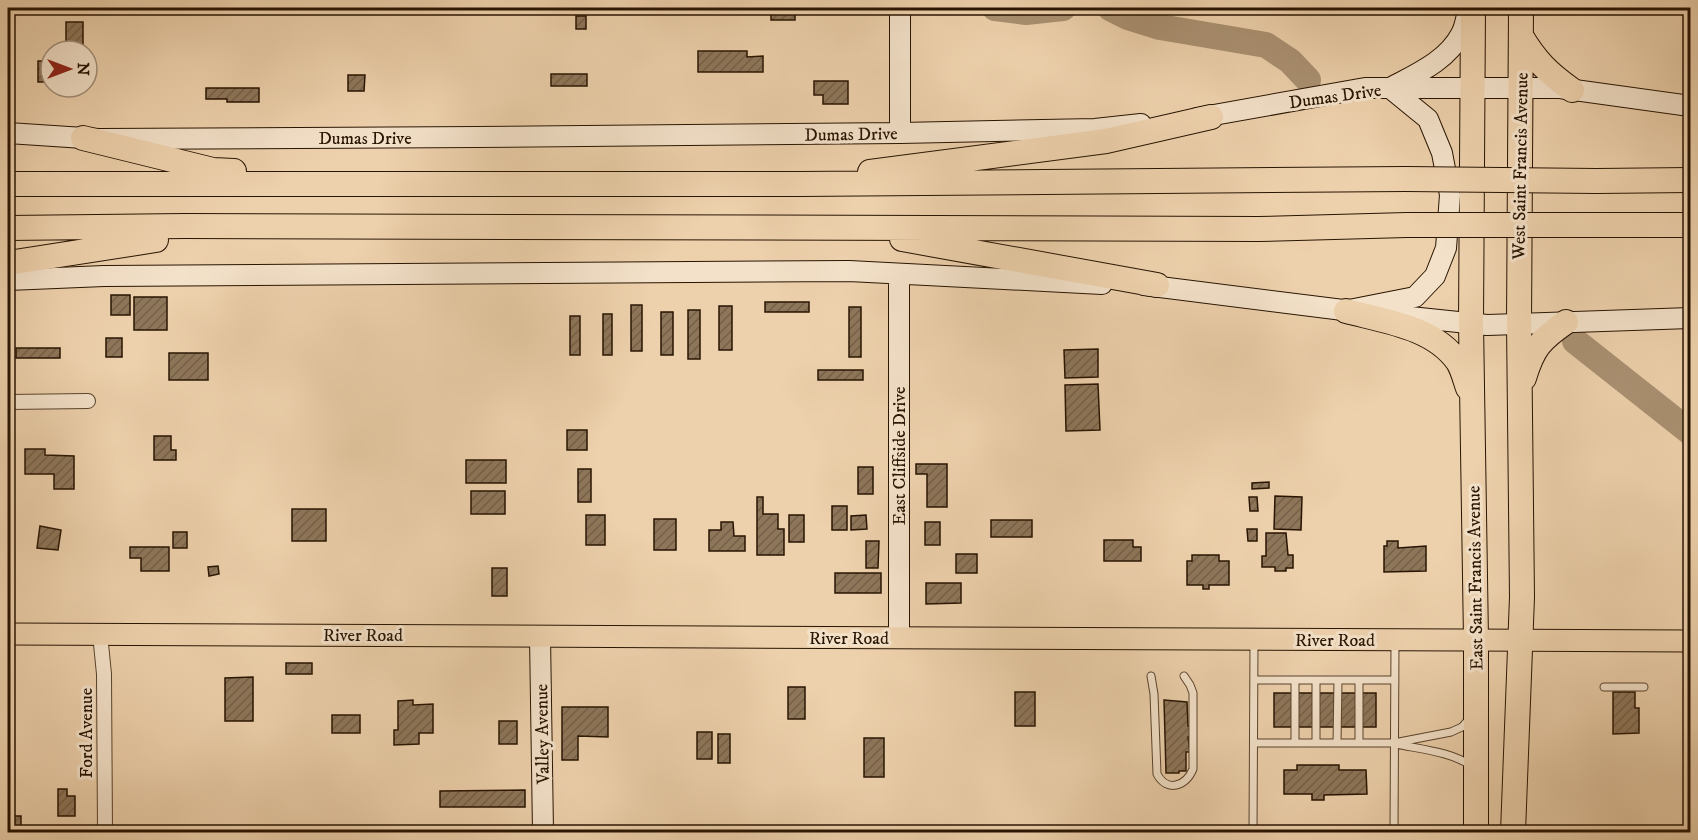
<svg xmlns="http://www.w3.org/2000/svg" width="1698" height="840" viewBox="0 0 1698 840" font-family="'IM FELL DW Pica',serif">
  <defs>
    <pattern id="building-hatch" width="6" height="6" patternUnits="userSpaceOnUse" patternTransform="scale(1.5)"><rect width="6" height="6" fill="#8e765a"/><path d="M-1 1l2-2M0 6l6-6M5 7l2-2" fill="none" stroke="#746048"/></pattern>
  </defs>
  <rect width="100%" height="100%" fill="#edd1ac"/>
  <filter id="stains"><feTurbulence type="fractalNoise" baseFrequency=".00333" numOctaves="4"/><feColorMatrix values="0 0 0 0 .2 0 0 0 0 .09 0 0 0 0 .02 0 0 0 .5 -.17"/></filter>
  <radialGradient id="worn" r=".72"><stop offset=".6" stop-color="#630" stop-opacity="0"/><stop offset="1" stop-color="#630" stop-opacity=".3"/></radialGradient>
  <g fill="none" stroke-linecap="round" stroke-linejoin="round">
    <path stroke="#aa9172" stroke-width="26" d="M995 8 1026 12 1063 8
      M1110 8 1128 17 1160 27 1266 45 1290 61 1308 80
      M1575 341 1690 432"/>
  </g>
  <path fill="url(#building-hatch)" stroke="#281402" stroke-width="1.5" d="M771 8H795V20H771Z
    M821 8H844V12H821Z
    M576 16H586V29H576Z
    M66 22H83V51H66Z
    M698 51H747V57L763 56V72H698Z
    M38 61H51V82H38Z
    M551 74H587V86H551Z
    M348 75H365L364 91H348Z
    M814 81H848V104H823V95H814Z
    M206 88H259V102H227V99H206Z
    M111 295H130V315H111Z
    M134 297H167V330H134Z
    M765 302H809V312H765Z
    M631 305H642V351H631Z
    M719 306H732V350H719Z
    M849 307H861V357H849Z
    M688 310H700V359H688Z
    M661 312H673V355H661Z
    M603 314H612V355H603Z
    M570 316H580V355H570Z
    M106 338H122V357H106Z
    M16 348H60V358H16Z
    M1098 349V377L1065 378 1064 350Z
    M169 353H208V380H169Z
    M818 370H863V380H818Z
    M1098 384 1100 430 1066 431 1065 385Z
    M567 430H587V450H567Z
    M154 436H171V450H176V460H154Z
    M25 449H45V455L74 456V489H54V474H25Z
    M466 460H506V483H466Z
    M916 464H947V507H927V474H916Z
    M858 467H873V494H858Z
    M578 469H591V502H578Z
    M1269 482V488L1252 489V483Z
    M471 491H505V514H471Z
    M1275 496 1302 497 1301 530 1274 529Z
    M757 497H763V514H778V529H784V555H757Z
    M1249 497H1257L1258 511H1250Z
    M832 506H847V530H832Z
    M292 509H326V541H292Z
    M586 515H605V545H586Z
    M789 515H804V542H789Z
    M866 515 867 529 851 530V516Z
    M654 519H676V550H654Z
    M991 520H1032V537H991Z
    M721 522H733L734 536H745V551H709V530H721Z
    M925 522H940V545H925Z
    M40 526 61 530 58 550 37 548Z
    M1247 529H1257V541H1248Z
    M173 532H187V548H173Z
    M1266 533H1286L1288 555H1293V568H1286V571H1275V567H1262V556H1266Z
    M1104 540H1133V547H1141V561H1104Z
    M866 541H879L878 568H866Z
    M1387 541H1398V548L1426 546V571L1384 572V546H1387Z
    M130 547H169V571H141V558H130Z
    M956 554H977V573H956Z
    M1192 555H1219V561H1229V585H1209V589H1203V585H1187V561H1192Z
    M218 566 219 574 209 576 208 567Z
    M492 568H507V596H492Z
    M835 573H881V593H835Z
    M926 583H961V603L926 604Z
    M286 663H312V674H286Z
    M253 677V721H225V678Z
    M8 687H11V730H8Z
    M788 687H805V719H788Z
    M1015 692H1035V726H1015Z
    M1613 692H1635V708H1639V733L1613 734Z
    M1274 693H1376V727H1274Z
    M413 700V705L433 704V733H419V744L394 745V730H398V701Z
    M1164 700 1187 702 1188 726H1191V737H1188L1190 752H1186V771H1179V773H1166Z
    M562 707H608V737L578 736V760H562Z
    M332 715H360V733H332Z
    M499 721H517V744H499Z
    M697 732H712V759H697Z
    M718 734H730V763H718Z
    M864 738H884V777H864Z
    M1297 765H1339V770H1366L1367 794 1324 795V800H1312V794H1284V770H1297Z
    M58 789H67V796H75V816H58Z
    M525 790V807H440V791Z
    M9 816H21V832H9Z"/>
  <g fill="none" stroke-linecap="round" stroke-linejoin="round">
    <defs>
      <path id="lane" d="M1151 676 1154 694 1157 774C1167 793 1186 786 1193 769V693L1190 685 1184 676
        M1254 680H1395
        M1359 680V743
        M1604 687H1644
        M1254 743H1394L1451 732 1462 727 1470 718
        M1295 743V680
        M1316 743V680
        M1337 743 1338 680
        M1396 744C1419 749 1453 752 1471 766
        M1253 832 1254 643
        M1394 832 1395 643"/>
      <path id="street" d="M8 402 88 401
        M100 634 104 674 105 832"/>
      <path id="secondary" d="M1197 118 1365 88H1560L1690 106
        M8 133 99 139 478 137 900 133 1095 129 1141 124
        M900 133V8
        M899 274V638
        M8 280 104 276 849 271 1102 284
        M1144 285 1359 312
        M1349 310 1415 297 1435 276 1446 248 1450 195 1442 153 1428 119 1390 88C1416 74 1447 61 1461 34 1465 27 1466 18 1468 11
        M1391 315 1487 325 1690 318
        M540 636 543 832"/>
      <path id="primary" d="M8 634 1690 641"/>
      <path id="highway" d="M1473 8 1471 323 1476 640V832
        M1521 36C1536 61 1548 73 1572 90
        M83 138 213 170 234 171
        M870 172 1106 141 1211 117
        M1597 181 1690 180
        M8 184H800L1406 179
        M1600 225H1690
        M8 228 185 226 1259 229 1407 225
        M902 239 1157 285
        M8 263 156 240
        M1346 311C1384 321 1434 327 1458 362 1463 370 1465 380 1468 388
        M1524 378C1533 348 1540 340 1566 322
        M1513 832 1522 597 1519 324 1521 8"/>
    </defs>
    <use href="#lane" stroke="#59432c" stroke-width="9"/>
    <use href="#street" stroke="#59432c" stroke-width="16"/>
    <use href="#secondary" stroke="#281402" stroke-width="22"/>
    <use href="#primary" stroke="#281402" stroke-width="23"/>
    <use href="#highway" stroke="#281402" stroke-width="26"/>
    <use href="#lane" stroke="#f3e1c9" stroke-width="7"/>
    <use href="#street" stroke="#f3e1c9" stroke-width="14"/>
    <use href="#secondary" stroke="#f3e1c9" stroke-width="20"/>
    <use href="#primary" stroke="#edd1ac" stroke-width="21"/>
    <use href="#highway" stroke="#edd1ac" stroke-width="24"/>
    <defs>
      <path id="highway-bridge" d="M1406 179 1597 181
        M1407 225H1600"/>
    </defs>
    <use href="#highway-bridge" stroke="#281402" stroke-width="26" stroke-linecap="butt"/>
    <use href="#highway-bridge" stroke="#edd1ac" stroke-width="24"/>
  </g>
  <g text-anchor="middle" stroke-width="6" stroke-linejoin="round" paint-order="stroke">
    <g font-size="18" fill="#281402" stroke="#f3e1c9">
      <text transform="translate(1335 96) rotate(-8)" y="6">Dumas Drive</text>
      <text transform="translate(851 134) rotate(-1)" y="6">Dumas Drive</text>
      <text x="365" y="144">Dumas Drive</text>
      <text transform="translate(1520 166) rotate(-89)" y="6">West Saint Francis Avenue</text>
      <text transform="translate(899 456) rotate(-90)" y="6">East Cliffside Drive</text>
      <text transform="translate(1475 578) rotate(-91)" y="6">East Saint Francis Avenue</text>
      <text x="363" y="641">River Road</text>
      <text x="849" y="644">River Road</text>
      <text x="1335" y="646">River Road</text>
      <text transform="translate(86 733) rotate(-90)" y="6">Ford Avenue</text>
      <text transform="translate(542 734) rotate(-91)" y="6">Valley Avenue</text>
    </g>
  </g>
  <rect width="1698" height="840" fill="none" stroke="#edd1ac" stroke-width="30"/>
  <rect x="9" y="9" width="1680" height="822" fill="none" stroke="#281402" stroke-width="3"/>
  <rect x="15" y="15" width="1668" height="810" fill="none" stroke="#281402" stroke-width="1.5"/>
  <g transform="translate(69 69) rotate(90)"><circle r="28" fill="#f3e1c9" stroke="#a28f79" stroke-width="1.5"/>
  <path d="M0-4.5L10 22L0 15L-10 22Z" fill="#8f2418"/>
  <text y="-9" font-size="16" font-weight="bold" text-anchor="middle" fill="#281402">N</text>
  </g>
  <rect width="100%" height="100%" filter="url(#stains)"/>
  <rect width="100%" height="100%" fill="url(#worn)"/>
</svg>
